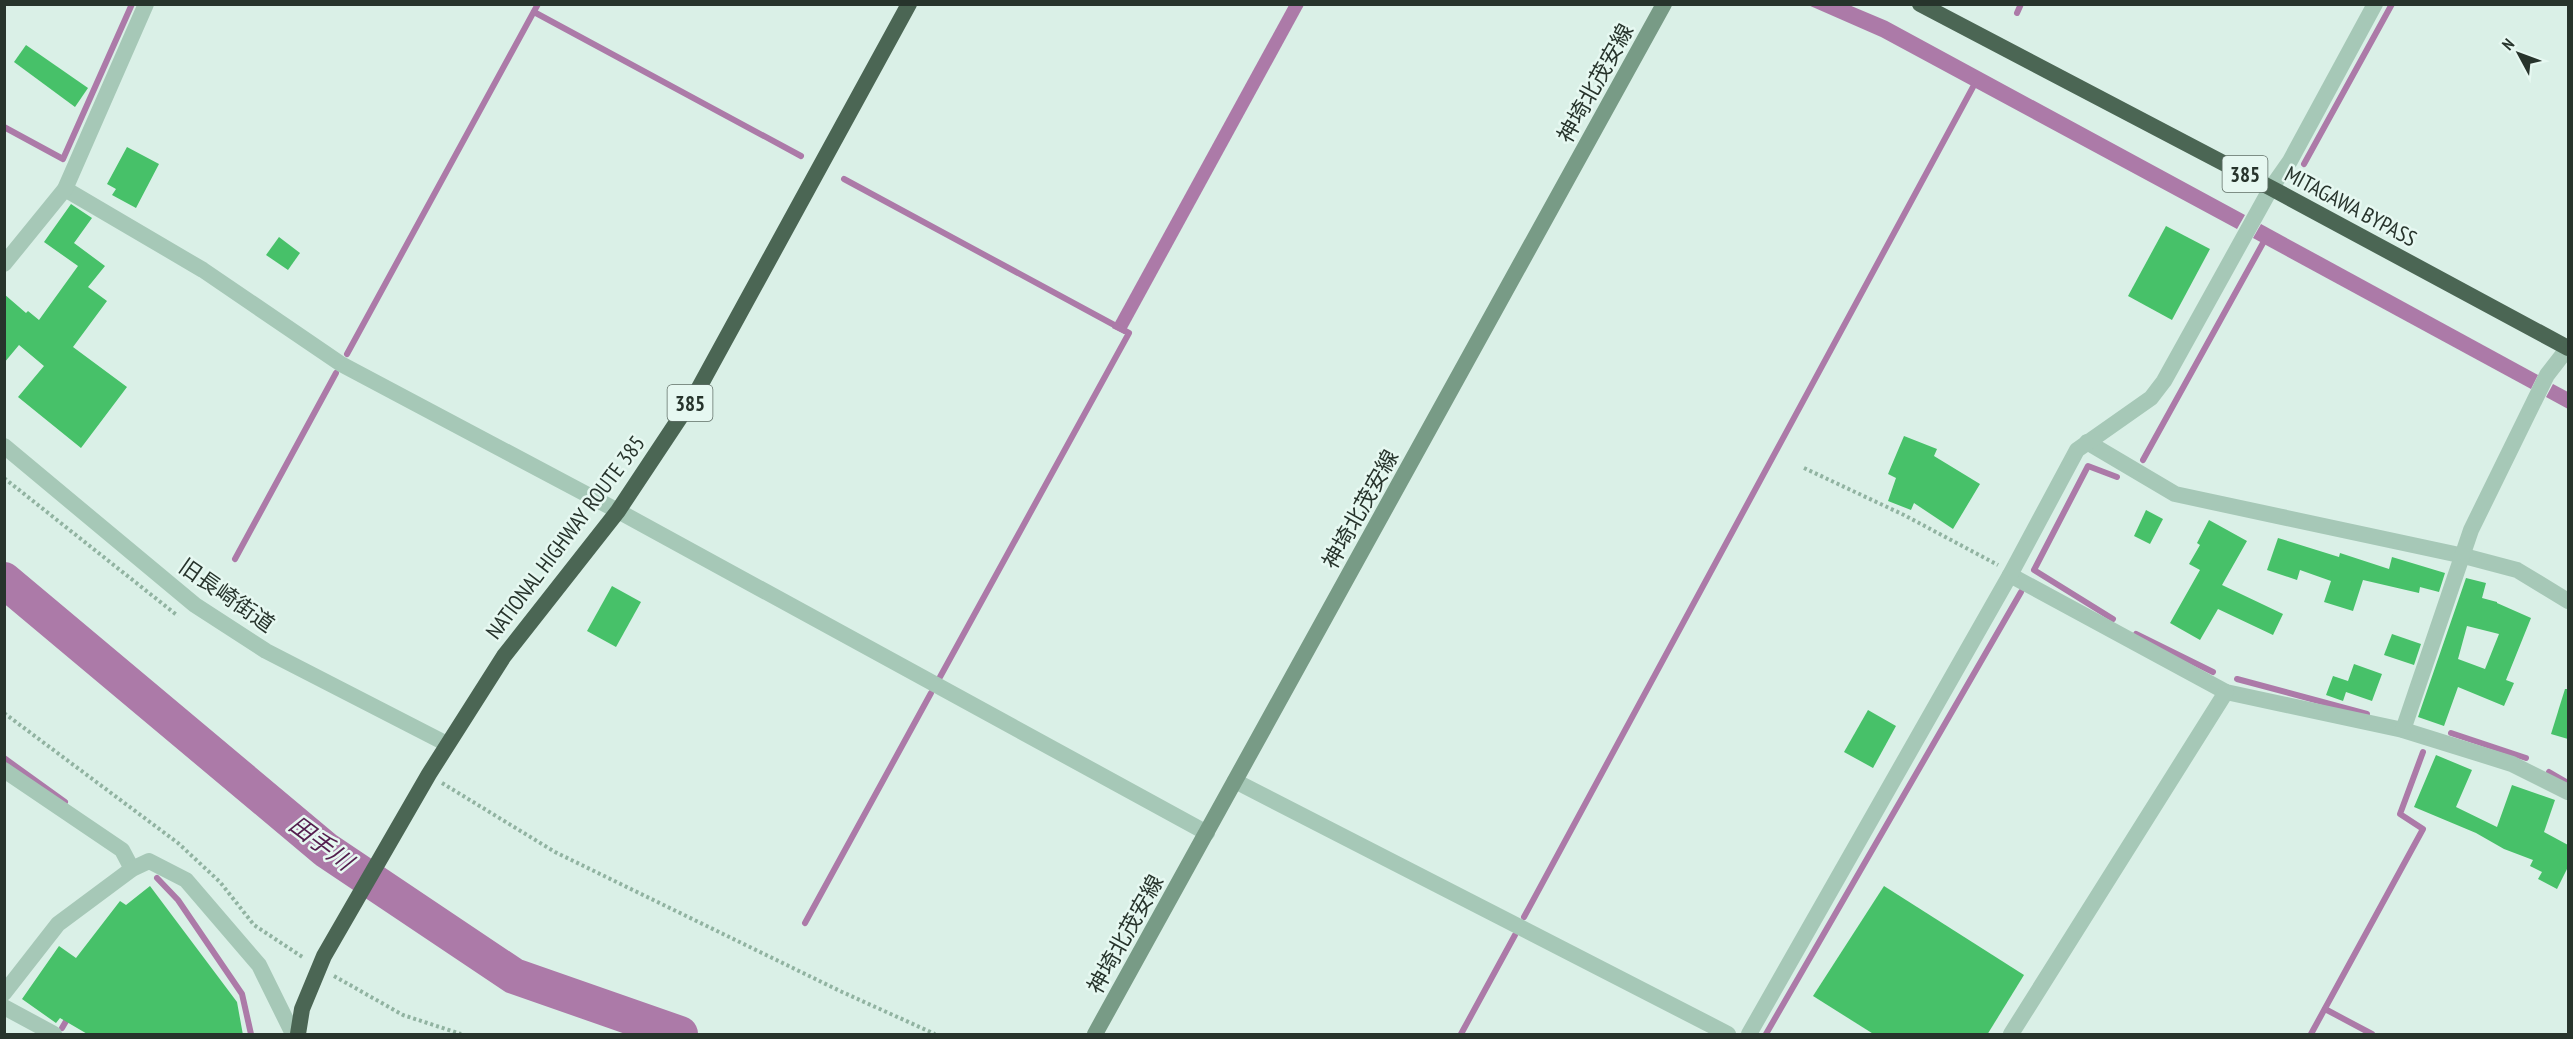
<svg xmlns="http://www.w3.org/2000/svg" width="2573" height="1039" viewBox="0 0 2573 1039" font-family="'PT Sans Narrow','Noto Sans JP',sans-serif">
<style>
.water{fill:#ac7aa8}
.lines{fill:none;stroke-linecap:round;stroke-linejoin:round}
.stream{stroke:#ac7aa8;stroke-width:6}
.river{stroke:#ac7aa8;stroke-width:36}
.building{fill:#47c169;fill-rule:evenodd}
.path{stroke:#91b3a1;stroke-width:4;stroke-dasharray:3 3;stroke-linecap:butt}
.minor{stroke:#a6c8b7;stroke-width:16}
.secondary{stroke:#789b86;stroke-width:16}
.trunk{stroke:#4b6654;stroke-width:16}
.labels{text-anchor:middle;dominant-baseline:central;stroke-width:5;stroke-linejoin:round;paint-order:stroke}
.shield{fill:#e6f8f1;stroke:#606f67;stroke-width:1.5}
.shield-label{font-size:21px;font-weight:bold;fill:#27342c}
.street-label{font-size:22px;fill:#27342c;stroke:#e6f8f1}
.water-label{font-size:24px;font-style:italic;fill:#541e4e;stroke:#e6f8f1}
</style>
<rect width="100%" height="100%" fill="#daf0e7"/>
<!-- water -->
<g class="water">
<polygon points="1289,5 1304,5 1124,334 1112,328"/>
<polygon points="1808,5 1849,5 1887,21 2245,215 2237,229 1881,37"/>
<polygon points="2261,224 2538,375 2531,389 2253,238"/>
<polygon points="2553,384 2568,392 2568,409 2546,397"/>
</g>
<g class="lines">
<!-- stream -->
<g class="stream">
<polyline points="534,12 801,156"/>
<polyline points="2017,13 2021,4"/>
<polyline points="4,127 63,159 132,4"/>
<polyline points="2304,164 2392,4"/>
<polyline points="844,179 1129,333 940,677"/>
<polyline points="347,354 538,4"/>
<polyline points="2143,460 2263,243"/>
<polyline points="235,559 336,373"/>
<polyline points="2113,619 2034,570 2088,466 2117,477"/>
<polyline points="2136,634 2213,672"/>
<polyline points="2237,679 2367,714"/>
<polyline points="2451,733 2526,758"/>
<polyline points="4,758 65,802"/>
<polyline points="2549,772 2568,783"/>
<polyline points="157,878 178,900 242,994 251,1034"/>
<polyline points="1524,917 1973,87"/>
<polyline points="805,923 931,693"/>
<polyline points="2325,1009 2372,1034"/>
<polyline points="62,1028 69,1016"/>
<polyline points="1461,1034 1515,935"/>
<polyline points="1766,1034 2021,592"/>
<polyline points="2311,1034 2423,829 2400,814 2423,752"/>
</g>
<!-- river -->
<polyline class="river" points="4,580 326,850 514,976 680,1034"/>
</g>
<!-- building -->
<g class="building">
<polygon points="26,45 88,88 75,107 14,62"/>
<polygon points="127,147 159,164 136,208 112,195 116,189 107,184"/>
<polygon points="71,204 92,218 74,243 105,266 88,287 107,301 73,347 127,387 81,448 18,397 44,366 19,345 4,363 4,294 26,313 28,311 39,320 78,266 44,242"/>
<polygon points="2166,226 2210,249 2172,320 2128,296"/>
<polygon points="279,237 300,253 288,270 266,255"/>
<polygon points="1904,436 1937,449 1934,456 1980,484 1953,529 1914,503 1911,510 1888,501 1896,478 1888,474"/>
<polygon points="2146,510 2163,519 2150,544 2134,536"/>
<polygon points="2209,520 2247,541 2222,585 2283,614 2273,635 2218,609 2200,640 2170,623 2200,570 2189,564 2200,545 2197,543"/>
<polygon points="2278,538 2339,557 2340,553 2389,569 2392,557 2445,573 2439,592 2420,587 2419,593 2363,580 2353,611 2324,602 2331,581 2300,570 2297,580 2267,570"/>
<path d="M2466,578l20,5 -4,15 15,4v1l34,15 -25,62 8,3 -10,23 -46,-19 -14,39 -26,-9zM2467,626l32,8 -14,35 -27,-10z"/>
<polygon points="612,586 641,602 616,647 587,631"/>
<polygon points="2392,634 2421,644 2414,665 2384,655"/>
<polygon points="2354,664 2382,674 2372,701 2346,692 2343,701 2326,695 2333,676 2348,681"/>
<polygon points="2565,689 2568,689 2568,739 2551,734"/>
<polygon points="1868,710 1896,726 1873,768 1844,752"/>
<polygon points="2436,755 2472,770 2456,807 2497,827 2512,785 2555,800 2544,832 2568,845 2568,867 2557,889 2538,879 2542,872 2530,866 2533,860 2504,849 2476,833 2414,807"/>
<polygon points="150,886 237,1002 243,1035 89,1035 60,1018 56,1023 22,999 59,946 76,958 120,901 126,905"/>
<polygon points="1884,886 2024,975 1987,1035 1875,1035 1813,996"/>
</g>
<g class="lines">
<!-- path -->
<g class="path">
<polyline points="1804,468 1904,515 1998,565"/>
<polyline points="4,478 178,616"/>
<polyline points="4,713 178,843 220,882 254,925 304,958"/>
<polyline points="442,783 555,852 840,991 935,1034"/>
<polyline points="334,976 403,1015 461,1034"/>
</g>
<!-- minor -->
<g class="minor">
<polyline points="65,189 203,270 341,364 618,511 1207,833"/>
<polyline points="4,264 65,189 146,4"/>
<polyline points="2087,442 2175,494 2464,556 2517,570 2568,601"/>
<polyline points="4,446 195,605 266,651 447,744"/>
<polyline points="2010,575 2226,692 2403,730 2512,764 2568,792"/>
<polyline points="2403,730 2471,530 2547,375 2568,348"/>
<polyline points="4,770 122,850 132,869"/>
<polyline points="1235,781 1728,1034"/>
<polyline points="4,993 58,924 132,869 149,861 186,880 259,965 293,1034"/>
<polyline points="4,1007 54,1034"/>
<polyline points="1749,1034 2010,575 2077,450 2151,398 2164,381 2271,188 2290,161 2375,4"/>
<polyline points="2011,1034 2226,692"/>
</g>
<!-- secondary -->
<polyline class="secondary" points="1095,1034 1664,4"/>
<!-- trunk -->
<g class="trunk">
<polyline points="1920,4 2271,188 2568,348"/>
<polyline points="298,1034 302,1009 324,956 429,774 504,656 618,511 695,395 909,4"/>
</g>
</g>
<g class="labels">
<!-- shield labels -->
<g class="shield">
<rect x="2222.5" y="156" width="45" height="36" rx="4.5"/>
<rect x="667.5" y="385" width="45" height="36" rx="4.5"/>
</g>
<g class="shield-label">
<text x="2245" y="174">385</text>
<text x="690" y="403">385</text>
</g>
<!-- street labels -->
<g class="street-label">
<text transform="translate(1595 83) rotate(-61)">神埼北茂安線</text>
<text transform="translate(2351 206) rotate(28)">MITAGAWA BYPASS</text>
<text transform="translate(1360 509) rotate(-61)">神埼北茂安線</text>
<text transform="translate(565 537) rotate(-53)">NATIONAL HIGHWAY ROUTE 385</text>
<text transform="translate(227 595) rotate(35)">旧長崎街道</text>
<text transform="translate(1125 934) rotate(-61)">神埼北茂安線</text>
</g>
<!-- water labels -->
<g class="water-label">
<text transform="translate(321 843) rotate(37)">田手川</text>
</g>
</g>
<!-- border -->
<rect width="2573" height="1039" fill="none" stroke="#27342c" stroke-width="12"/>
<!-- north arrow -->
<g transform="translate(2519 54) rotate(311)" stroke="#e6f8f1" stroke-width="4.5" paint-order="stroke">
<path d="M0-4.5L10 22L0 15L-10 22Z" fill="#27342c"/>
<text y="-9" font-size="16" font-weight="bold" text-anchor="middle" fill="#27342c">N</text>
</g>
</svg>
